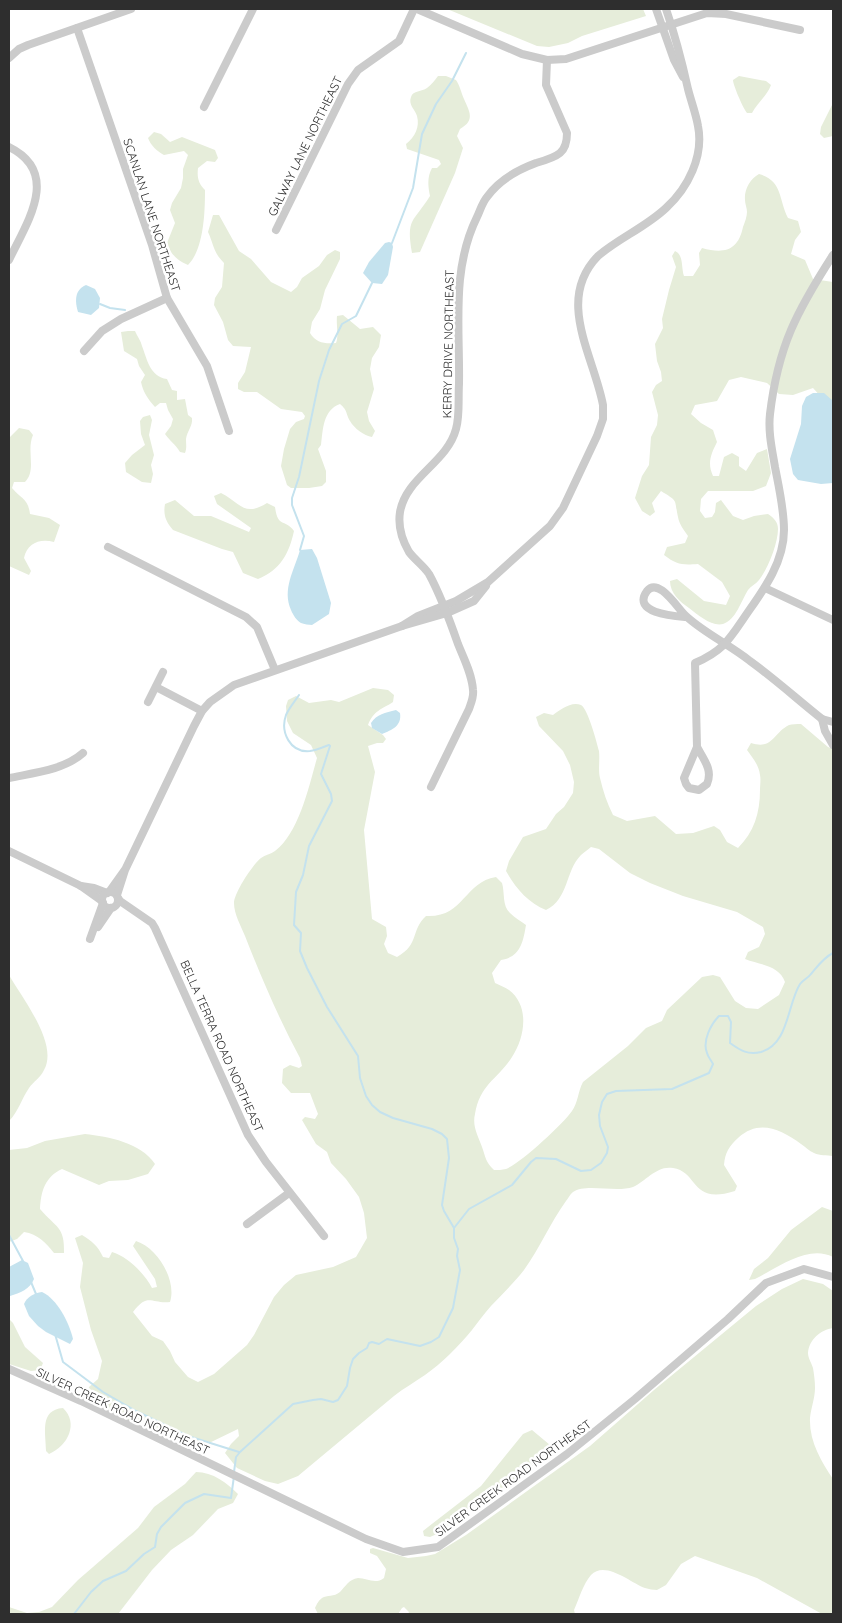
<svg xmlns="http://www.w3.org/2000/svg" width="842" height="1623" viewBox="0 0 842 1623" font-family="Quicksand,sans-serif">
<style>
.green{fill:#e6edda}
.water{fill:#c4e2ee}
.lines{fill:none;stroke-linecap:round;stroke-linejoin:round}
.stream{stroke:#c4e2ee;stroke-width:2}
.minor{stroke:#cbcbcb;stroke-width:8}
.labels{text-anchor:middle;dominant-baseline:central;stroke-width:5;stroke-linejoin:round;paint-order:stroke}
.street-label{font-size:12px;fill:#2e2e2e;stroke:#fff}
</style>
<rect width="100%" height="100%" fill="#fff"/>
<!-- green -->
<g class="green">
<polygon points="447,9 643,9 646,16 582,36 568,43 549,47 537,46"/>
<path d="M438,76h8l10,4c4,6 5,12 8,19 5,12 12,21 -4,30l-3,7 6,12 -8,25 -35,79 -8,1c-6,-35 1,-30 18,-57 -2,-10 -3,-19 2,-28h5l4,-4 -2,-4 -32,-11 -1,-5c9,-7 14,-17 11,-28 -2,-7 -9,-11 -6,-19 2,-7 11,-5 16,-9 4,-3 8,-8 11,-12z"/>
<path d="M739,76l27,5 5,4c-4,11 -14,18 -19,28h-5c-4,-5 -14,-28 -14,-33z"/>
<polygon points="833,103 833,136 824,138 820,134 821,127"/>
<path d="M154,132l7,2 9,8 12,-5 33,13 3,8 -3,4 -8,-1 -9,7c-1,9 0,15 7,22 0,22 -1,59 -17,75 -11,-5 -17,-10 -21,-22l8,-20 -5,-13 2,-7 9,-15 2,-10v-9l5,-14 -4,-4 -20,4c-7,-4 -13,-9 -16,-17z"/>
<path d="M759,174c24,7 19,24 29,44l10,3 3,11 -6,8 -4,14 14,6 8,19 20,3v128l-20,-22 -20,7 -14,-1 -12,-11 -26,-6 -12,3 -12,21 -22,4 -4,9 10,9 12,7 4,12c-6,12 -10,21 -4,34h6l5,-19 8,-4 7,4v9l7,5 11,-18 10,-4 4,24 -5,13 -13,5h-45l-7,8 -1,12 5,7 7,-1 3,-5 1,-9 5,-3 12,16 10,4 11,-4 14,-2c6,4 10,8 10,15 0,14 -10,40 -19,51 -3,4 -8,6 -11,10 -7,11 -12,30 -25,34 -11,3 -25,-9 -34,-16 -9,-6 -19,-15 -19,-27l7,-2 27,22 22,4 4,-9 -8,-14 -24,-18c-16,1 -21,1 -34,-9l3,-8 18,-4 3,-7c-4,-6 -9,-12 -10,-19 -4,-18 1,-15 -17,-26l-9,12 3,9 -5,4 -8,-5 -7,-13 7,-22 7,-11 2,-28 6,-12 1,-10 -6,-23 4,-7 6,-4 -1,-9 -4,-11 -2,-17 8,-16 -1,-9 7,-29 7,-23 -4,-11 3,-5c9,4 6,17 9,25h9l7,-11 -1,-12 3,-5c22,6 36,3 41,-21 2,-5 4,-11 4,-15 0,-4 -2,-8 -2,-12 -1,-10 5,-21 14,-26z"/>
<path d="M213,215h6l20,36 12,8 20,23 20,10 6,-5 5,-9 17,-12 8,-11 8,-5 5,2v7l-15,31 -5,19 -8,13 -2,11c6,10 15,11 26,10 3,-7 0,-18 1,-27l6,-1 17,14 13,-2 8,8 -2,12 -7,11 -2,11 4,20 -7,23 2,9 6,10 -3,6c-8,-1 -18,-9 -22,-16 -5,-9 -2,-10 -10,-17 -17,6 -17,25 -19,41l-3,4 8,22v11l-4,4 -13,2h-18l-4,-3 -6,-19 3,-17 6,-20 6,-7 8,-3 1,-3 -3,-4 -21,-3 -24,-17h-13l-6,-3v-6l7,-11 6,-25 -18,-1 -5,-6 -5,-18 -9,-17 1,-7 7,-11 2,-24c-11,-11 -10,-18 -16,-31z"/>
<path d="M128,331h7c2,5 6,10 7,15 5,13 8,31 25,33l5,11 5,1v9l8,-1 3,16 4,3c1,8 -5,13 -6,21 0,6 1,9 -1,14l-5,-1c-4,-7 -10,-11 -15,-18l6,-8 2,-7 -5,-9 -2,-7h-6l-5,4c-7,-8 -12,-15 -14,-25l4,-7 -6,-9 -2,-7 -13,-8 -3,-19z"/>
<polygon points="150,415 152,420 149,435 154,455 151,465 153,474 151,483 142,482 126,472 125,463 132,455 145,445 141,434 140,421 143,417"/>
<path d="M19,428l10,2 4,5c-7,16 4,35 -8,47h-11l-2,6c9,11 16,10 18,26l19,4 11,7 -6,17c-14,-4 -27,1 -30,16l7,13 -2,4 -20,-9v-128z"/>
<path d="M221,493c21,11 23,24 46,10l8,4c3,22 10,11 19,24 -5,23 -14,39 -36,48l-15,-6 -10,-21 -11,-3 -49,-19c-7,-8 -10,-15 -8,-26l10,-4 19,16h17l38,16 2,-4 -34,-24 -3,-8z"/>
<path d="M373,688l15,2 6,5 -1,7c-12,8 -19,8 -25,23l15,10 3,4 -3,4h-6l-9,3 7,26 -11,58 8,89 14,8 1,9 -3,8 4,9 9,4c23,-13 13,-26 29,-41 38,2 38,-34 70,-39l6,6c3,10 0,23 8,30 5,5 11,8 16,12 -3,18 -6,32 -25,35l-9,13 3,10c4,2 10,4 14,7 21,16 16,47 3,67 -14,22 -32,27 -37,57 -3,12 3,22 7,33 4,11 3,14 12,23 4,0 8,0 12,-1 15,-6 57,-45 66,-58 6,-8 6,-20 11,-29l45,-36 18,-18 16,-7 5,-11 35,-33 11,-2 7,2 15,24 11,7 12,1 21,-14 6,-13c-6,-17 -25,-17 -40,-23l3,-7 11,-5 6,-13 -2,-7 -26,-15 -54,-16 -33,-13 -20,-10 -31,-24 -8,-2c-3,3 -7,5 -10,8 -16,16 -12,44 -35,55 -18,-7 -31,-23 -40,-39l3,-10 14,-24 23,-8 10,-15 8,-7 9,-14 1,-11 -4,-17 -7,-14 -24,-25 -3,-9 8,-4 9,2c7,-5 18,-14 28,-10 7,4 16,38 18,46 1,9 -1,19 1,27 3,13 7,25 13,37l14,6 28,-5 21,18 17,-1 21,-7 6,4 7,12 11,6c16,-16 22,-35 22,-58 0,-4 1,-11 0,-15 -1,-10 -8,-18 -13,-25l4,-7c22,7 22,-10 38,-18 3,-1 8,-1 12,-1l27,23 5,2v407c-6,-1 -13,0 -19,-3 -5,-2 -8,-6 -13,-9 -21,-15 -42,-25 -63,-6 -9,8 -13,15 -14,27l13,21 -2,5c-45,14 -36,-19 -62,-23 -16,-3 -27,13 -40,19 -17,6 -47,-4 -60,5 -3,2 -5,7 -7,9 -16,22 -26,47 -42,69 -10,13 -22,24 -33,36 -7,8 -13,16 -19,24 -13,16 -30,33 -47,45 -10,7 -21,13 -31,21l-96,80 -20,8 -13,-3 -28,-13 -12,-15 6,-9 8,-8 -1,-7 -31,15 -12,-1 -24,-11 -38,-12h-8l-35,-19 -3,-6 2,-8 9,-8 4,-18 -11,-31 -11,-43 3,-24 -8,-25 7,-3c10,6 16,11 21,22l6,1 3,-6c15,4 33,22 40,36l5,-1 -2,-8 -22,-33 3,-5c22,7 41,40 34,61 -19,2 -22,-10 -37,10l19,24 11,5 7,10 5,11 13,15 10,5 16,-8 33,-29 7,-10 20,-38 10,-12 12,-10 37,-8 23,-10 11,-19 -3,-25 -5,-16 -13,-18 -15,-16 -4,-11 -11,-8 -14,-24 3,-3 10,2 3,-5 -8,-21h-19l-9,-10 1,-14 7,-4 9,3 3,-2 -2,-8c-21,-39 -39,-81 -55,-122 -4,-10 -11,-22 -11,-33 0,-10 19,-39 27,-45 4,-3 10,-4 14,-7 24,-18 34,-65 42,-93l-6,-13 -18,-12 -6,-12 -1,-15 2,-6 8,-4 13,7 22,-3 8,2z"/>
<path d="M9,975c13,23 50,69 35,95 -3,7 -11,12 -15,18 -7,10 -11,24 -20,33z"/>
<path d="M85,1134c24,3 55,8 70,30l-7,10 -20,6 -19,1 -10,4 -37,-16c-17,8 -21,22 -22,40 16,19 25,17 24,44h-10c-8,-10 -16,-19 -30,-21l-7,7 -8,3v-92l18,-2 18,-7z"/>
<path d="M822,1207l11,4v46c-25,-13 -56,11 -78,22l-6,1 5,-11 14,-11 23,-28z"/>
<path d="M803,1279l20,5 10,7v37c-12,2 -24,11 -25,25 0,5 4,11 5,15 1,6 2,13 2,20 0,10 -4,20 -5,30 -1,23 11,43 23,61v135h-11l-65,-36 -62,-22 -14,8 -15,21 -9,5c-4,0 -8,-1 -12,-2 -14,-5 -40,-28 -54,-13 -8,9 -12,24 -17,35l1,4h-167l1,-2 -5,-5 -2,1 -4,6h-80l-3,-6c2,-4 3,-7 7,-10 5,-3 12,-1 18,-6 5,-5 9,-13 18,-14 9,0 17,7 26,0l2,-9 -9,-13 -7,-3v-4l3,-1 35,10 18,-2 9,-2 31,-19 124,-89 64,-56 102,-84 26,-17z"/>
<polygon points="9,1319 13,1323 25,1347 43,1363 40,1370 31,1371 9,1364"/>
<path d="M63,1408c16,15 5,38 -14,46l-3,-3c0,-18 -7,-41 17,-43z"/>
<polygon points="532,1430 550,1445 548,1451 524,1474 468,1509 439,1533 430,1537 424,1536 423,1531 428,1527 481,1486 523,1434"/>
<path d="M196,1472c17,0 31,11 42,22l-5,9 -15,6 -25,26 -22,15 -19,20 -34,44h-109v-7l18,6 12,-1 13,-5 26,-27 60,-52 16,-21 31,-23z"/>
</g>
<!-- water -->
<g class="water">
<polygon points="389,242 392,243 393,247 388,275 382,284 372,283 363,273 369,262 385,243"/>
<path d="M86,285l9,4 5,9 -1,10 -8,7 -13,-3c-3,-10 -4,-22 8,-27z"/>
<polygon points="813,393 824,393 833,401 833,483 821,484 798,480 793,474 790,459 801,424 802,406 806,397"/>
<path d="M312,549l5,9 14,45 -2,11 -17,11c-3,0 -8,-1 -11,-2 -4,-2 -8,-8 -10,-13 -9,-21 3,-39 9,-60z"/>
<path d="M396,710l4,3c2,13 -8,17 -18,21l-10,-6 -1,-5c6,-9 14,-10 25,-13z"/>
<path d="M22,1260l6,3 6,16c-4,10 -14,14 -24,17h-1v-29z"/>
<path d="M42,1292c15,7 27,30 31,47l-3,5 -24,-12 -8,-6 -9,-10 -5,-12c3,-7 10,-11 18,-12z"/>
</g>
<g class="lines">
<!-- stream -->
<g class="stream">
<polyline points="392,243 413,188 422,134 436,104 452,81 466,53"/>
<polyline points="100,304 110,308 125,310"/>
<polyline points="300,550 304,536 292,505 292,498 299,477 319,381 329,350 342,324 356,316 372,283"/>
<path d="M299,695c-4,6 -10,13 -13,20 -6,17 4,38 24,36 7,-1 13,-4 19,-6l1,1 -9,28 10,20 1,7 -23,45 -6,29 -7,17 -2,33 7,8 -1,18 7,17 20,39 31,49 2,22 6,18 6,9 8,7 13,6 39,11 10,5 5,5 2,19 -7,47 2,6 10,17"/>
<polyline points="9,1235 23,1261"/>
<polyline points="31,1282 36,1294"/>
<polyline points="55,1334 63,1362 103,1392 136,1411 188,1436 239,1452"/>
<path d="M234,1472l2,-15 4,-5 53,-48 20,-4 8,-1 12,3 5,-2 9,-14 3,-18 3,-9 6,-6 8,-5 2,-5 3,-1 7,2 8,-5 33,7 11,-4 8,-5 14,-29 7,-38 -3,-14 1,-7 -4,-11v-10l15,-19 43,-24 19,-23 5,-4 20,1 25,12 10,-1 10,-7 6,-10 1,-6 -8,-21 -1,-11 3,-13 5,-8 9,-3 56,-2 37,-16 4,-9c-2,-4 -5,-7 -6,-11 -5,-12 4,-29 12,-37h9l3,6 -1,21c11,8 18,12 31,9 28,-8 26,-47 39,-68 3,-4 8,-6 11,-10 7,-8 12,-16 22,-21"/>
<polyline points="74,1614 91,1592 103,1581 126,1571 144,1554 155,1547 157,1534 161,1527 185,1503 204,1494 231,1498 234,1476"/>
</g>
<!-- minor -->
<g class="minor">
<polyline points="417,9 522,54 547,60 566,59 707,13 726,14 800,30"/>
<polyline points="656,9 674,60 683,77"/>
<polyline points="77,28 152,245 167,298 207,366 229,431"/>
<polyline points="9,58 19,49 28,45 131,9"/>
<polyline points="204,107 253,9"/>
<path d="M9,147c53,26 17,77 0,113"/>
<polyline points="276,230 348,84 358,70 399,41 414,9"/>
<polyline points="84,351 102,331 121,319 167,298"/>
<polyline points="108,547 246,617 257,627 275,670"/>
<polyline points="765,588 833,620"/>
<path d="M686,617c-12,-1 -55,-4 -39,-26 12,-15 32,20 40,26 19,17 43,28 63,44 25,18 48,39 72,58l11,3"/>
<path d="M402,626l16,-10 38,-15 32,-19 62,-56 13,-18 34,-72 6,-17v-14c-9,-49 -48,-105 -5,-149 21,-18 48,-29 68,-48 22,-20 38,-52 32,-82 -2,-12 -7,-25 -10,-37 -6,-27 -13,-54 -22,-80"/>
<polyline points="156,687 202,711"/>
<polyline points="148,702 163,672"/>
<polyline points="822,719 825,731 833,745"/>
<path d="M697,747c7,13 16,23 10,37l-8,6 -10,-2 -3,-4 -2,-6 13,-31 -2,-84c30,-13 35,-25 53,-51 17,-24 36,-51 36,-82 0,-21 -5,-42 -9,-63 -3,-18 -7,-35 -5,-53 8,-68 27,-103 63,-159"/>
<path d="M9,778c24,-5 55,-8 74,-25"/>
<path d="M431,787l38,-78c2,-6 5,-12 4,-19 -1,-16 -9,-31 -15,-46 -8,-23 -17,-48 -29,-70 -5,-8 -14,-14 -20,-22 -7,-12 -11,-27 -9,-40 6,-35 47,-49 56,-83 4,-14 2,-30 3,-45 1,-57 -8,-114 18,-167 3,-6 5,-14 10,-20 12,-17 30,-27 49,-34 7,-2 18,-5 24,-10 6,-5 7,-13 7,-20l-21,-48 1,-25"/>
<polyline points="9,851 81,886 102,901"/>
<polyline points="81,886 94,888 107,893"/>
<circle cx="110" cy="900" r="8"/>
<polyline points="109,892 124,871"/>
<polyline points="117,895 125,870 194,726 202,711 210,702 234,685 402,626 447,613 474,601 486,586"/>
<polyline points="118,898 120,901 152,923 155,928 248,1135 266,1162 324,1236"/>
<polyline points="98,927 111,908"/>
<polyline points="90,939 103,903"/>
<polyline points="247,1224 289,1193"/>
<polyline points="9,1369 81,1401 366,1539 403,1552 438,1547 567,1454 635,1399 728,1319 766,1283 804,1269 833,1277"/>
</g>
</g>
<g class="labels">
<!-- street labels -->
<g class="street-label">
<text transform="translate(305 146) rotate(-64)">GALWAY LANE NORTHEAST</text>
<text transform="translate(152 215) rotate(72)">SCANLAN LANE NORTHEAST</text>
<text transform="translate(448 344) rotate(-89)">KERRY DRIVE NORTHEAST</text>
<text transform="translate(222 1046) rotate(66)">BELLA TERRA ROAD NORTHEAST</text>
<text transform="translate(123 1411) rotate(25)">SILVER CREEK ROAD NORTHEAST</text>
<text transform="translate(513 1478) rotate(-36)">SILVER CREEK ROAD NORTHEAST</text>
</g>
</g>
<!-- border -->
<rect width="842" height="1623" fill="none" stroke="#2e2e2e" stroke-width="20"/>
</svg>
